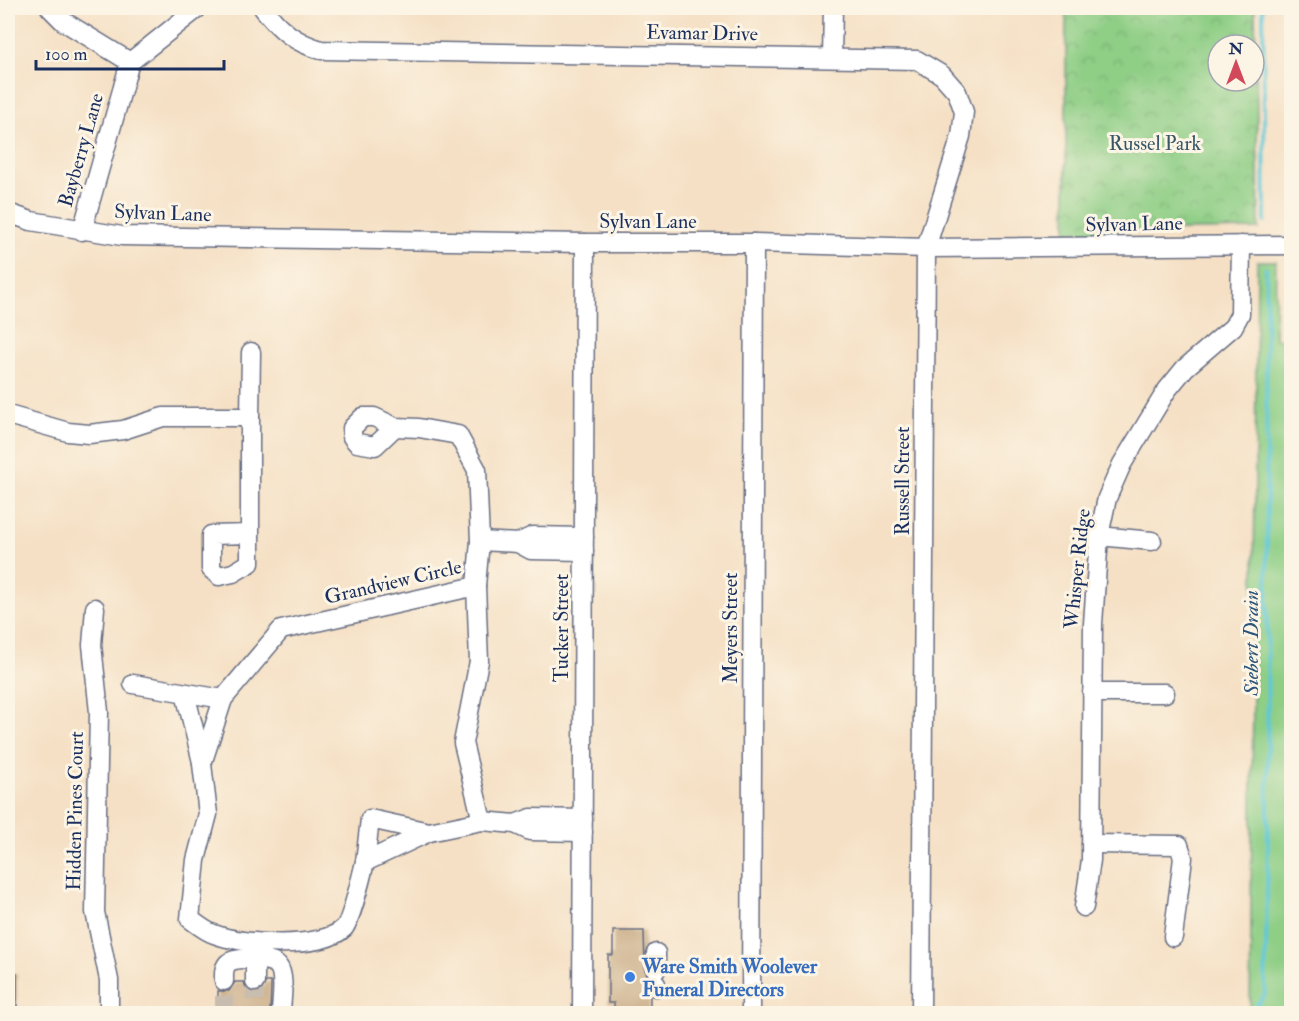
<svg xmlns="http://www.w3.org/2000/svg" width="1299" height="1021" viewBox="0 0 1299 1021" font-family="'IM FELL Double Pica',serif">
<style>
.grass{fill:#8ece85;stroke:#547e72;stroke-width:1.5}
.park{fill:url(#park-crowns);stroke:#547e72;stroke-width:1.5;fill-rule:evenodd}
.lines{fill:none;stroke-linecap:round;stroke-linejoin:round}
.stream{stroke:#5dc7d7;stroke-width:4}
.building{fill:#caad88}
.minor-tunnel{stroke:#c9bdb0;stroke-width:18;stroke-dasharray:18 9;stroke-linecap:butt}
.minor-casing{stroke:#676d82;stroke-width:21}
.minor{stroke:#fff;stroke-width:18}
.shop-dot{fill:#3f7fe0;stroke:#fcf5e5;stroke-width:2}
.labels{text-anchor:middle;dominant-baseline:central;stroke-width:6;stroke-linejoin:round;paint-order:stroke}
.street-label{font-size:20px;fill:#1b2f5e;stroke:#fcf5e5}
.park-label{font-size:20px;fill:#385768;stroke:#fcf5e5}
.shop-label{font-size:20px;font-weight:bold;fill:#366cbe;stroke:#fcf5e5;text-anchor:start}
.water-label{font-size:21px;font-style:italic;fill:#2c557c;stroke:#fcf5e5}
</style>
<defs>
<pattern id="park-crowns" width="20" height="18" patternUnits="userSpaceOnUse" patternTransform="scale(1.5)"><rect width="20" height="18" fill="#8ece85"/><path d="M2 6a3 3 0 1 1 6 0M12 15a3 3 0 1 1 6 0" fill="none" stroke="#7ab175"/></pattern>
</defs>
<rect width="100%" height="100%" fill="#fcf5e5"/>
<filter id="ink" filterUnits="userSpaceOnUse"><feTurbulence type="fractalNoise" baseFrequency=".0167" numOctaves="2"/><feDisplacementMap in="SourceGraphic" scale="12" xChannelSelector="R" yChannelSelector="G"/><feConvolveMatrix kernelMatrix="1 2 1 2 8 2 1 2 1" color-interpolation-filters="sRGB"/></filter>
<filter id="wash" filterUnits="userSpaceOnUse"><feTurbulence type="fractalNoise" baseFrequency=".008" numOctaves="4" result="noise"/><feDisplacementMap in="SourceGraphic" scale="24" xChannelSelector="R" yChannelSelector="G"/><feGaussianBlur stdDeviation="1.35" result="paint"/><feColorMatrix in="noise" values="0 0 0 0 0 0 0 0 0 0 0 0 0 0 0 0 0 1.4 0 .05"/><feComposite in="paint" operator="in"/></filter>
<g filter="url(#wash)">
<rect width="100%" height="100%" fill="#f5e0c5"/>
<!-- grass -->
<polygon class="grass" points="1257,261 1276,261 1275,339 1292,339 1291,1014 1250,1013"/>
<!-- park -->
<path class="park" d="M1066,8h189l4,221 -193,3zM1218,45h36v36h-36z"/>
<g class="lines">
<!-- stream -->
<g class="stream">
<polyline points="1263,8 1265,222"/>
<polyline points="1250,1014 1265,994 1268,842 1266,268"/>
</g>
</g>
<g id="blocks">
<!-- building -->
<g class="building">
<polygon points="613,931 644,931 645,970 648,977 645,987 650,997 650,1011 614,1014 614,1003 608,1003 608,955 613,955"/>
<rect x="8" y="973" width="9" height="41"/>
<polygon points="235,982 244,982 246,988 254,993 261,991 266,982 271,982 270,1014 218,1014 218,991 229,991"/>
</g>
</g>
</g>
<g filter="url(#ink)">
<use href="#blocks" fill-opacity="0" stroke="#676d82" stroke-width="1.5"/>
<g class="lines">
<!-- minor-tunnel -->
<g class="minor-tunnel">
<polyline points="255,982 255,1014"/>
<polyline points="224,1014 224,981"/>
</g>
<!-- minor casing -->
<g class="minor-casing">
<g id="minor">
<polyline points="50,8 63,21 130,62"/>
<path d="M263,8c17,22 31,34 58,42l596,10 25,15 15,17 7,20 -3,24 -35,112 -5,766"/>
<polyline points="832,57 833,8"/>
<polyline points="8,213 31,221 122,236 585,243 754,243 926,248 1292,245"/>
<polyline points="82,231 130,62 198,8"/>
<polyline points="8,415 68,432 89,434 123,430 163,417 250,417 250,563 233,573 219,576 211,569 211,535 250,534"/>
<polyline points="250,417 251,352"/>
<polyline points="395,427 375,446 357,443 352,437 352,428 363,417 374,417 395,427 419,428 458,435 477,470 480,541 476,586 479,661 463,743 482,821"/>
<polyline points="1099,536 1152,541"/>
<polyline points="480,541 518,543 531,550 584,551"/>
<polyline points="518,543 533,536 584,537"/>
<path d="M476,586l-195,44 -58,69 -21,65 6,50 -12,46 -6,59c7,5 15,12 24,15 27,11 108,16 130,-6 7,-7 18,-54 21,-66l64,-30 53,-11 33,3 15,7 53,1"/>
<polyline points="95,608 92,645 99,712 95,912 109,980 109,1014"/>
<polyline points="133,684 223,699"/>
<polyline points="185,693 202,762"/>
<polyline points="1092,693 1165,693"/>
<polyline points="515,824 531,818 583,819"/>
<polyline points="1091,844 1179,845 1183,858 1173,937"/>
<polyline points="365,862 370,819 429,832"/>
<polyline points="1084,907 1091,860 1093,624 1099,536 1107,498 1122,464 1167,390 1185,368 1233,327 1240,314 1241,245"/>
<polyline points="656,953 656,970"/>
<polyline points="255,959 255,982"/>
<path d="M224,981c0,-6 -1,-13 4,-18 7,-7 44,-5 50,3 8,10 3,35 3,48"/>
<polyline points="656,984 656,987"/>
<polyline points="582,1014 585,243"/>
<polyline points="751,1014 754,243"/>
</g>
</g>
<!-- minor -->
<use href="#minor" class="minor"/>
</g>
</g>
<!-- markers -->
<circle class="shop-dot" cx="630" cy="977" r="6"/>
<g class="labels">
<!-- street labels -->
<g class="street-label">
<text transform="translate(702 33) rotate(1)">Evamar Drive</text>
<text transform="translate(81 150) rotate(-74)">Bayberry Lane</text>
<text transform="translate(163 213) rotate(2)">Sylvan Lane</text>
<text x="648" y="221">Sylvan Lane</text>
<text transform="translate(1134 224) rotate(-1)">Sylvan Lane</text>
<text transform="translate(902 481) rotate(-90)">Russell Street</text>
<text transform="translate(1077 569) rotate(-84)">Whisper Ridge</text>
<text transform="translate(393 582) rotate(-13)">Grandview Circle</text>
<text transform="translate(561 628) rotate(-90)">Tucker Street</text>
<text transform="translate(730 628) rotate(-90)">Meyers Street</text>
<text transform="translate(75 811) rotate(-89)">Hidden Pines Court</text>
</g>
<!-- park labels -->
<g class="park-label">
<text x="1155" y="143">Russel Park</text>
</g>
<!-- shop labels -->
<g class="shop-label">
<text x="642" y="966">Ware Smith Woolever<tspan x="642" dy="23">Funeral Directors</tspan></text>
</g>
<!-- water labels -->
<g class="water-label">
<text transform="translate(1251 643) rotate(-90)">Siebert Drain</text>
</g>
</g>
<!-- margin -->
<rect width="1299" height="1021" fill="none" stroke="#fcf5e5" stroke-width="30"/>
<!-- north arrow -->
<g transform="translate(1236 63)"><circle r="28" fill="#fcf5e5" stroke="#a2a6af" stroke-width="1.5"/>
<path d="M0-4.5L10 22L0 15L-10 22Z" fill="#d1495b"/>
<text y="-9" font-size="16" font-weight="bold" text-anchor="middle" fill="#1b2f5e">N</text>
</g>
<!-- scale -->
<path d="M36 60v9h188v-9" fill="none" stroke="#1b2f5e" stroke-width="3"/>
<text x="45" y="60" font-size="18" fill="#1b2f5e" stroke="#fcf5e5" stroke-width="4.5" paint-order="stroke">100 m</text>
</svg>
